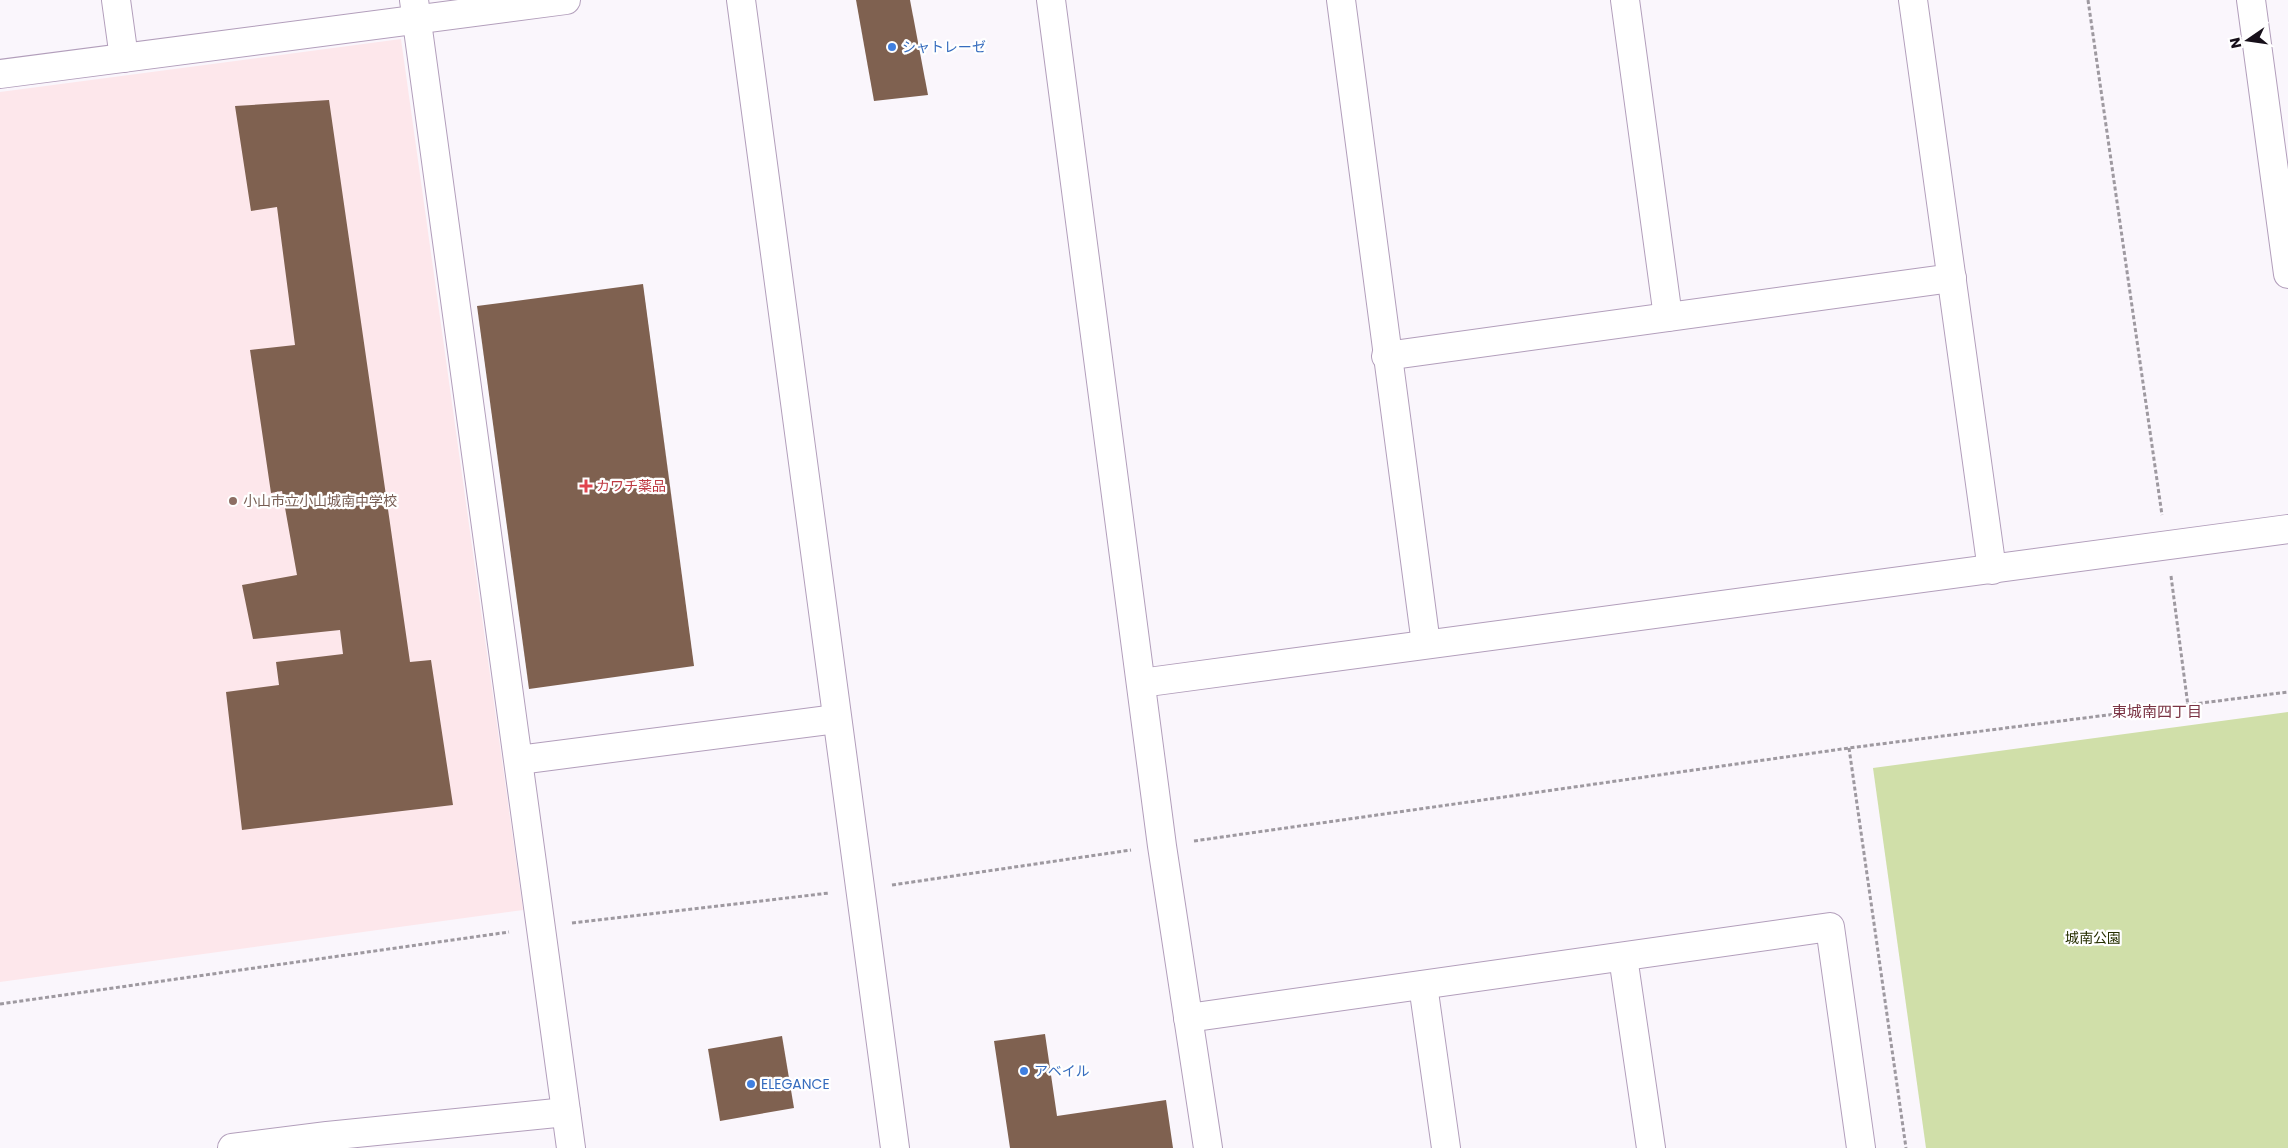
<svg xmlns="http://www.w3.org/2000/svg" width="2288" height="1148" viewBox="0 0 2288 1148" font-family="Poppins,'Noto Sans JP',sans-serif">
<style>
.education{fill:#fde7eb}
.green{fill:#d0dfa9}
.building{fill:#7f6150}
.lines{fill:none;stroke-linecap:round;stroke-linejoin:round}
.minor-casing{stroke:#b29ebb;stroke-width:30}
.path{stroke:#9e99a0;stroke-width:3;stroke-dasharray:4 2.5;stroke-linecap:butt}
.minor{stroke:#fff;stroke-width:28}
.shop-dot{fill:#3f7fe0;stroke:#fff;stroke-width:2}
.health-dot{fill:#e0444e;stroke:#fff;stroke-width:2}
.education-dot{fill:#8d6e63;stroke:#fff;stroke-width:2}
.labels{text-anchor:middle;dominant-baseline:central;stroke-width:4.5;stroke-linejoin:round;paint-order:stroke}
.shop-label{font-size:14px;fill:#366cbe;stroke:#fff;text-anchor:start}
.health-label{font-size:14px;fill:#be3a42;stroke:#fff;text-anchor:start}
.education-label{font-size:14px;fill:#785e54;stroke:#fff;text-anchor:start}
.park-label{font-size:14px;fill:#262f00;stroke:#fff}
.neighbourhood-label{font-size:15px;fill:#7a3343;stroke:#fff}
</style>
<rect width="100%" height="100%" fill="#faf6fc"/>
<!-- education -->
<polygon class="education" points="401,39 523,910 0,982 0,92"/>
<!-- green -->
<polygon class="green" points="2288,712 2288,1148 1926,1148 1873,768"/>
<!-- building -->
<g class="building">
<polygon points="856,0 910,0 928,95 874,101"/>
<polygon points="329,100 410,662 431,660 453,805 242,830 226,692 279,685 276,662 343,654 340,630 253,639 242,585 297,575 282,491 271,493 250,350 295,345 277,207 251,211 235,106"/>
<polygon points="643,284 694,666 529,689 477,306"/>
<polygon points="1045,1034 1057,1116 1166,1100 1173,1148 1010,1148 994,1041"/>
<polygon points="782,1036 794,1108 720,1121 708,1049"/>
</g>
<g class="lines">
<!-- minor casing -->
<g class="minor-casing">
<g id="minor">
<polyline points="116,0 124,58"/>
<polyline points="414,0 571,1148"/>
<polyline points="741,0 895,1148"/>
<polyline points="1051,0 1162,846 1208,1148"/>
<polyline points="1341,0 1426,644"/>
<polyline points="1625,0 1668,317"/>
<polyline points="1913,0 1992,570"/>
<polyline points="2251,0 2288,274"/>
<polyline points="0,74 566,0"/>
<polyline points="1386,356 1952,278"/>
<polyline points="1141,683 2288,529"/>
<polyline points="519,760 836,719"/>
<polyline points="1623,957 1651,1148"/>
<polyline points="1423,985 1446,1148"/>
<polyline points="1188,1018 1830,927 1861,1148"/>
<polyline points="232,1148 327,1136 566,1112"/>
</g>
</g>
<!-- path -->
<g class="path">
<polyline points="2088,0 2162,515"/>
<polyline points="2171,576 2188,706"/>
<polyline points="1849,748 1906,1148"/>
<polyline points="1194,841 1849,748 2288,692"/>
<polyline points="892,885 1131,850"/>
<polyline points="572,923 829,893"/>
<polyline points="0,1004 509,932"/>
</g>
<!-- minor -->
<use href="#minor" class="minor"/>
</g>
<!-- markers -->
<g class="shop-dot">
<circle cx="892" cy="47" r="5"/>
<circle cx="1024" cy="1071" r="5"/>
<circle cx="751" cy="1084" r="5"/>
</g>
<path class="health-dot" d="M583.5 478.5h5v5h5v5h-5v5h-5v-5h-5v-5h5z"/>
<circle class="education-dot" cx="233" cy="501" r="5"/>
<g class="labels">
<!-- shop labels -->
<g class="shop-label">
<text x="902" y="47">シャトレーゼ</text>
<text x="1034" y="1071">アベイル</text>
<text x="761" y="1084">ELEGANCE</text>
</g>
<!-- health labels -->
<g class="health-label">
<text x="596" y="486">カワチ薬品</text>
</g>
<!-- education labels -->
<g class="education-label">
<text x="243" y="501">小山市立小山城南中学校</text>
</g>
<!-- park labels -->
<g class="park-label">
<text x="2093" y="938">城南公園</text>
</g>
<!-- neighbourhood labels -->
<g class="neighbourhood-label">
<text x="2157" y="711">東城南四丁目</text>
</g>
</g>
<!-- north arrow -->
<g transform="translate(2248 40) rotate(257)" stroke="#ffffff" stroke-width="4" paint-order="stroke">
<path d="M0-4L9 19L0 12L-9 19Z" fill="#17101a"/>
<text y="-8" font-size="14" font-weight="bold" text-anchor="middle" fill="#17101a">N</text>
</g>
</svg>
